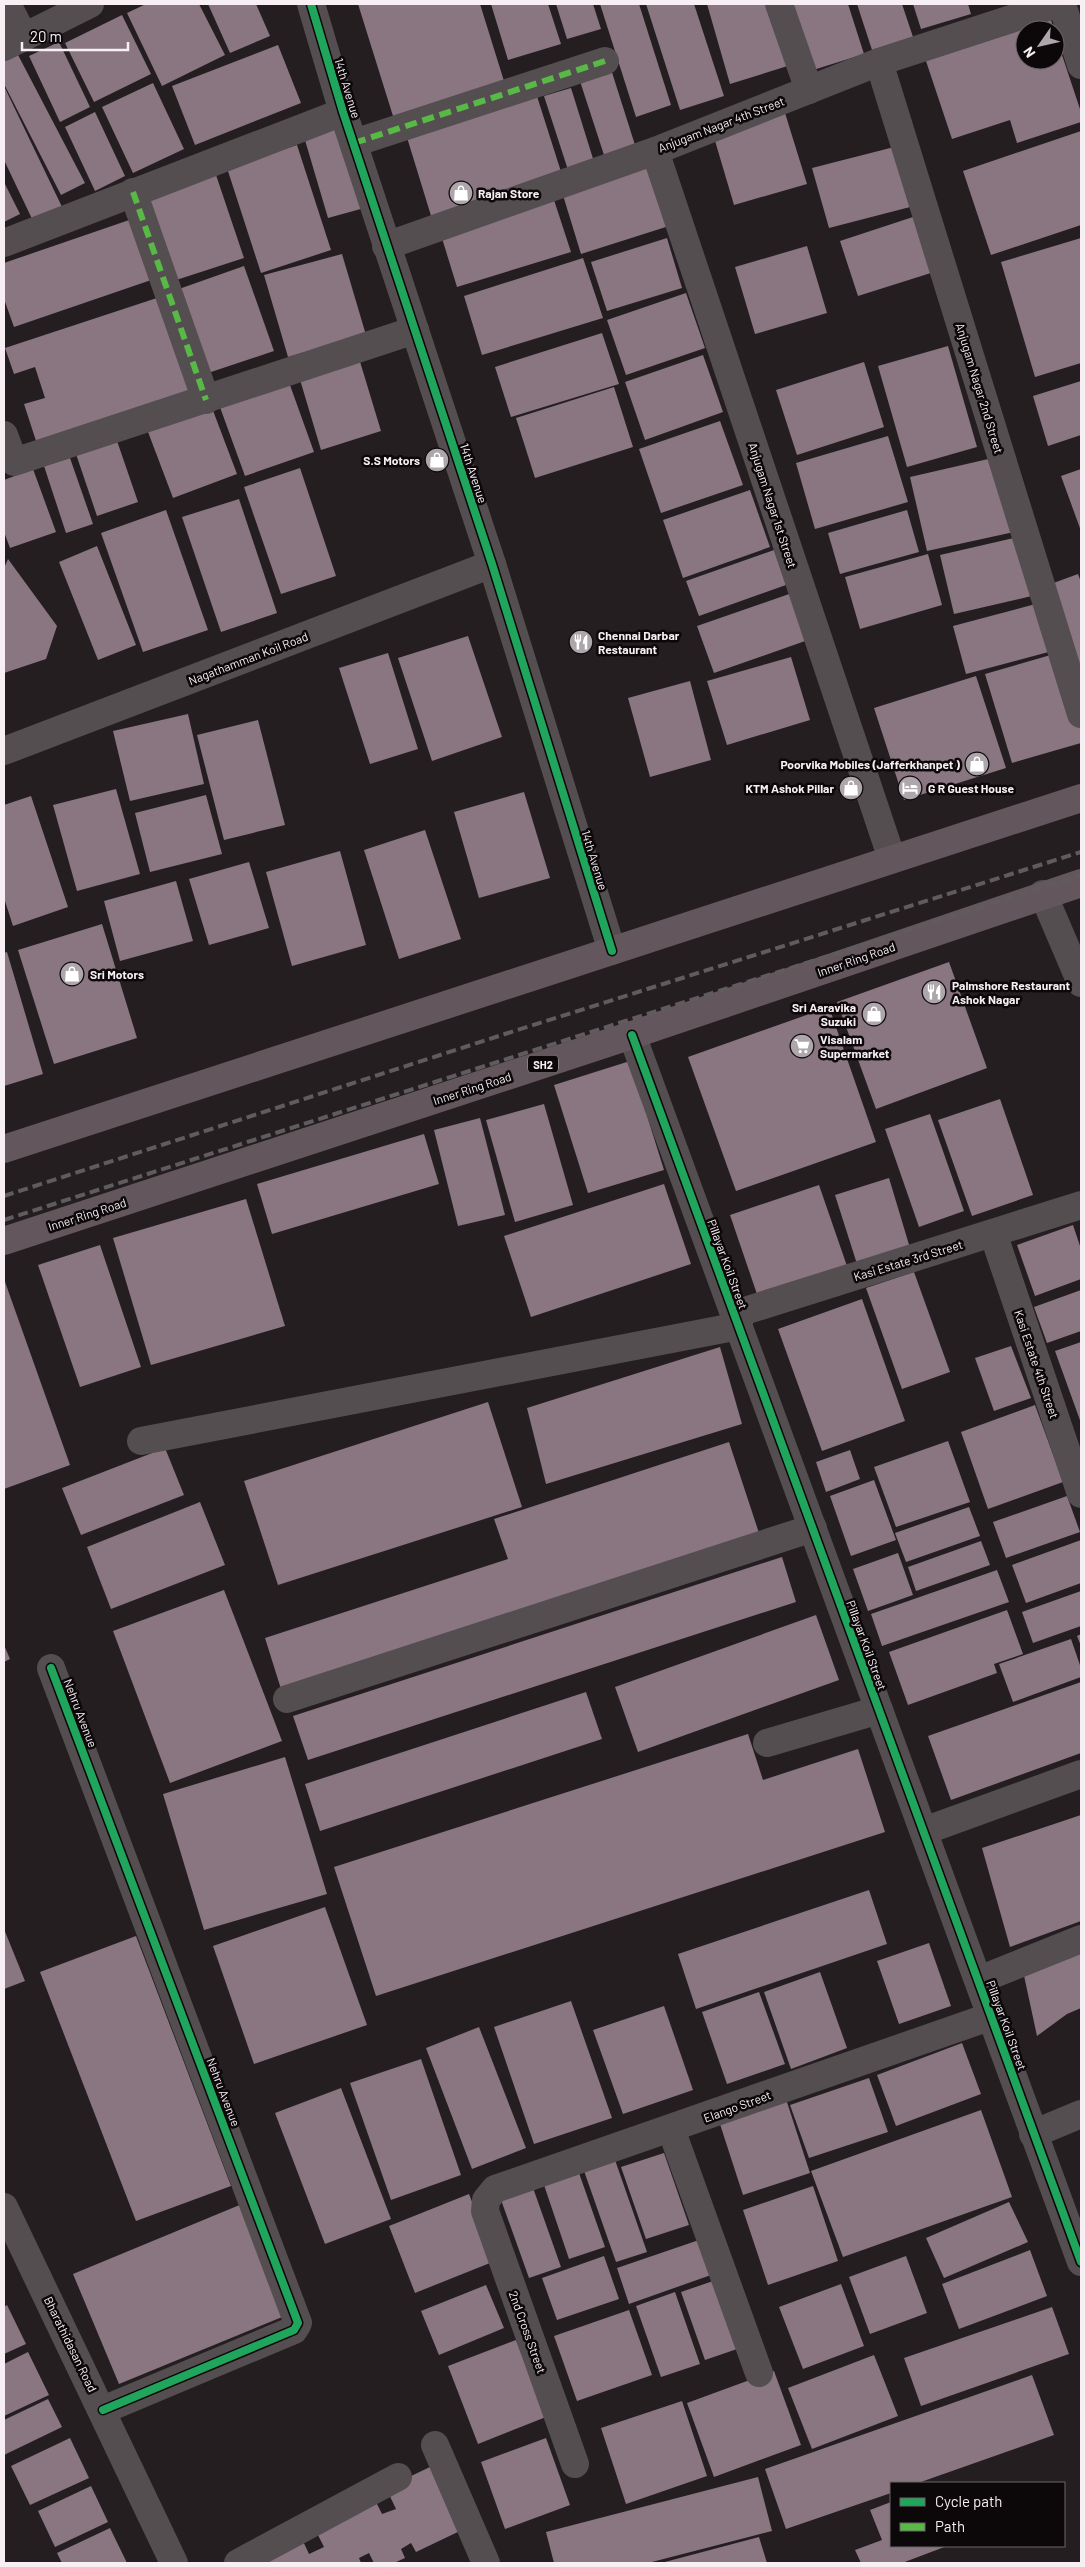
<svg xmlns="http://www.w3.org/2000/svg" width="1085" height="2567" viewBox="0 0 1085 2567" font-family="Barlow,sans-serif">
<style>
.building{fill:#897680}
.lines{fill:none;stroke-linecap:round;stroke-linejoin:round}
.minor{stroke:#544e51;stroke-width:28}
.major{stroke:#63575d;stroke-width:28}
.rail{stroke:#605c5d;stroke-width:4;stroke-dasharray:10 5;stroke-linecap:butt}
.quiet{stroke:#58b947;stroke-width:6;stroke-dasharray:12 6;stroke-linecap:butt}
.cycleway-casing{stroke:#0c080a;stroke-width:11}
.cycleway{stroke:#20a55d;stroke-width:8}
.labels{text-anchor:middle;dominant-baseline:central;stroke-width:5;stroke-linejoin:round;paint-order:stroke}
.shield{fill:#0c080a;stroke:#b0aaad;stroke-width:1}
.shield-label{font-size:11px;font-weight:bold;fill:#f7eff3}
.street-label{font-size:12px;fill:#f7eff3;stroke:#0c080a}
.poi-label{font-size:12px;font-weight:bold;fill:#f7eff3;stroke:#0c080a;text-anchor:start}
</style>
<rect width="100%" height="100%" fill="#241e21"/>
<!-- building -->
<g class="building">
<polygon points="146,4 199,4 225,55 162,86 127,13"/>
<polygon points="208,4 256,4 270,36 230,53"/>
<polygon points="358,4 480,4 504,81 393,116"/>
<polygon points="491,4 548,4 561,44 508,60"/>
<polygon points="556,4 593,4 601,29 567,39"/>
<polygon points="600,4 639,4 671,105 636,117"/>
<polygon points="646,4 694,4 724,96 680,110"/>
<polygon points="707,4 775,4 794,64 730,84"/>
<polygon points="789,4 848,4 864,54 810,71"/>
<polygon points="857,4 902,4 913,37 872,50"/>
<polygon points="913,4 968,4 971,14 921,29"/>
<polygon points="122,15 151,74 94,102 65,43"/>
<polygon points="1051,20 1054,30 1025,30 1025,60 1055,60 1055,34 1081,112 1081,122 1017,143 1010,120 952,139 926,61"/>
<polygon points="59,42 90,107 60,122 29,56"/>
<polygon points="278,45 301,103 195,145 172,86"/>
<polygon points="17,53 85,183 61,195 4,84 4,59"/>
<polygon points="610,66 635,145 604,155 578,75"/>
<polygon points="153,83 184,149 133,173 102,107"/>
<polygon points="4,86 63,209 34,223 4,160"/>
<polygon points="571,88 595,165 569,173 544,96"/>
<polygon points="535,90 563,178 432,219 405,131"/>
<polygon points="95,112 125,176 95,191 65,127"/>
<polygon points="785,113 807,184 734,205 713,134"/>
<polygon points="342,119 368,207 328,218 302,130"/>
<polygon points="1081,131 1081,225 991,255 963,171"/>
<polygon points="297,145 331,250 261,273 227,168"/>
<polygon points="898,146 914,206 829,228 812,168"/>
<polygon points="649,165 669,226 581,254 562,192"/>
<polygon points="214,169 244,258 167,283 138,194"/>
<polygon points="4,182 20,214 4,222"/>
<polygon points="554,200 571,252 457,287 441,235"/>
<polygon points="916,216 934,272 858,296 840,241"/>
<polygon points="135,218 157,278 14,327 4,299 4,263"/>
<polygon points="667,238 682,288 607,311 591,262"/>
<polygon points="1081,238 1081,363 1035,377 1001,262"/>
<polygon points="807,246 827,313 755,334 735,267"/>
<polygon points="342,254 366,335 288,357 264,275"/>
<polygon points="583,258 603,318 482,355 464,296"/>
<polygon points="244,266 274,351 208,373 179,289"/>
<polygon points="686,293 705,348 626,375 607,320"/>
<polygon points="166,295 198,390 37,444 24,404 45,398 35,367 14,374 5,348"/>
<polygon points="602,333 619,384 511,417 495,367"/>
<polygon points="948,346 977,447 907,467 878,366"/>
<polygon points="358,355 381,431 321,450 298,373"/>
<polygon points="703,355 723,412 645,440 625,382"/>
<polygon points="864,362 884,427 797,455 776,390"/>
<polygon points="286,374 314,452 245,476 217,399"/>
<polygon points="1081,381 1081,435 1048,446 1033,396"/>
<polygon points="614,387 633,447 535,478 516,418"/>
<polygon points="209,400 237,474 173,498 145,424"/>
<polygon points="720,421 743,485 661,513 639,449"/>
<polygon points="888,436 908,502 815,529 796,463"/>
<polygon points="116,438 138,502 97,516 75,451"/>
<polygon points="997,457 1014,532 927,551 910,477"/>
<polygon points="70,458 93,524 66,533 44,466"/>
<polygon points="300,468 336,576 281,594 244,487"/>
<polygon points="33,469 56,532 10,548 4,532 4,480"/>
<polygon points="1081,469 1081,531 1061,476"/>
<polygon points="750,490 770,547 683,578 663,520"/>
<polygon points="239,499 277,613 221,632 182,517"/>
<polygon points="166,510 208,630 143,652 101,533"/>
<polygon points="907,510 919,552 840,574 828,533"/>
<polygon points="1022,536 1036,595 954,614 940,555"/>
<polygon points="97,546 136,645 98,660 59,562"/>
<polygon points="774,550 786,585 699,616 686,581"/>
<polygon points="928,554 942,605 860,629 845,577"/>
<polygon points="8,559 57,626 46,659 4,673 4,568"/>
<polygon points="1078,574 1081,582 1081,680 1048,585"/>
<polygon points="792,593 808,640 714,673 697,626"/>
<polygon points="1043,602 1056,650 966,674 953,626"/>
<polygon points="468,636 502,737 432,761 398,658"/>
<polygon points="1061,652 1081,721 1081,743 1012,763 985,674"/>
<polygon points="388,653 418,749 370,764 339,668"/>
<polygon points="791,657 810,720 727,745 707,681"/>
<polygon points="976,676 1006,768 904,800 874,708"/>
<polygon points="690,681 711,760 650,777 628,698"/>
<polygon points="188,714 204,784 130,801 113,731"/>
<polygon points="258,720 285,825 224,840 197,735"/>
<polygon points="116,789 140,874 77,891 53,805"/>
<polygon points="524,792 550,878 479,898 454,812"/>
<polygon points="206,795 222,854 150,872 135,813"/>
<polygon points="31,796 68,907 13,926 4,898 4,805"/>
<polygon points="425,830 461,939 399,959 364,850"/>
<polygon points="340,851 366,945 292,966 266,872"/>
<polygon points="249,862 269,928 209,945 189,879"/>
<polygon points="176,881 193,941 120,961 104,901"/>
<polygon points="102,924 137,1038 54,1064 18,950"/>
<polygon points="7,952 43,1074 4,1086 4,953"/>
<polygon points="949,962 987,1068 876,1109 837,1002"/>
<polygon points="829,1007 876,1142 736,1191 688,1057"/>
<polygon points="630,1061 664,1170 588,1193 554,1085"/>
<polygon points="1000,1099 1033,1195 972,1216 938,1120"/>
<polygon points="544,1104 573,1205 515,1222 486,1120"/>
<polygon points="930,1114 964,1211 919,1227 885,1129"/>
<polygon points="480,1118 505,1215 458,1226 434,1130"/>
<polygon points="424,1134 439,1184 272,1234 257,1184"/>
<polygon points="889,1178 910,1248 857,1264 835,1195"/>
<polygon points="664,1184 691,1264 531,1317 504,1236"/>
<polygon points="819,1185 848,1269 759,1300 730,1215"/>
<polygon points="246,1199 285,1326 151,1365 113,1238"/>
<polygon points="1073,1225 1081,1249 1081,1279 1035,1296 1017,1245"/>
<polygon points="100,1245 141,1367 80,1387 38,1265"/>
<polygon points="914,1272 950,1372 902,1389 866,1288"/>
<polygon points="4,1279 70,1465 4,1489"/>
<polygon points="1081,1290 1081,1331 1047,1343 1034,1307"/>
<polygon points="862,1299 905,1421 822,1451 778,1329"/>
<polygon points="1081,1342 1081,1423 1055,1351"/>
<polygon points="1011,1346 1031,1398 994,1411 975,1358"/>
<polygon points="720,1347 742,1424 546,1484 527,1408"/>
<polygon points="488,1402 522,1507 278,1585 244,1481"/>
<polygon points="1035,1405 1063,1482 988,1509 961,1432"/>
<polygon points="948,1441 970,1502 896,1527 874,1467"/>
<polygon points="729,1442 759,1533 281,1689 265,1638 508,1559 494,1519"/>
<polygon points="165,1448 184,1495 81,1535 62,1488"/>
<polygon points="850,1450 860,1479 826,1492 816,1462"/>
<polygon points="874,1480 896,1540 851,1556 830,1496"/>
<polygon points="1067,1496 1080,1532 1006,1558 993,1522"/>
<polygon points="200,1502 225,1565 111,1609 87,1547"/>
<polygon points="969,1507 980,1536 906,1562 895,1533"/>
<polygon points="1081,1540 1081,1583 1026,1603 1012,1565"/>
<polygon points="981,1541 990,1565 916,1591 908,1567"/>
<polygon points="898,1553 913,1595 868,1611 853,1569"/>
<polygon points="782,1557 796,1602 308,1760 293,1716"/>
<polygon points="997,1570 1009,1602 882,1646 871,1614"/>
<polygon points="224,1590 282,1741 170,1783 113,1631"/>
<polygon points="1081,1591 1081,1626 1033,1643 1022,1612"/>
<polygon points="1007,1610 1023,1654 994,1664 997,1673 908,1705 889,1652"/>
<polygon points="816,1615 839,1680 638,1752 615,1687"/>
<polygon points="1081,1634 1081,1646 1077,1636"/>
<polygon points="1071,1639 1081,1668 1081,1677 1013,1702 999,1664"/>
<polygon points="4,1645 10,1659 4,1662"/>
<polygon points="1081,1682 1081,1753 951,1800 928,1736"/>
<polygon points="586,1692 602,1739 320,1831 305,1784"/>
<polygon points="748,1734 763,1780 858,1749 885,1832 376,1996 334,1867"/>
<polygon points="285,1757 327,1894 204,1930 163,1794"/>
<polygon points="1081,1815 1081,1921 1010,1947 982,1848"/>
<polygon points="869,1890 887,1944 696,2009 678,1954"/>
<polygon points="325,1907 367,2025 254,2064 213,1946"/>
<polygon points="4,1929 25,1981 4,1989"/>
<polygon points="136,1936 231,2186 136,2221 40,1972"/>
<polygon points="929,1943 951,2006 899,2024 877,1961"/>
<polygon points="1081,1950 1081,2008 1067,2014 1037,2036 1023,1971"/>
<polygon points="820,1972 847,2048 791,2069 764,1992"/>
<polygon points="759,1992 785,2064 727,2084 702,2012"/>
<polygon points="571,2001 612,2118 534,2144 494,2027"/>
<polygon points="664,2006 693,2090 623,2114 593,2030"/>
<polygon points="479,2027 526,2148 472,2169 426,2048"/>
<polygon points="962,2043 981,2094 896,2126 877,2075"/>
<polygon points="421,2059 461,2175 391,2200 350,2083"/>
<polygon points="869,2078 888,2132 809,2158 790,2105"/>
<polygon points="341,2088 391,2219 325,2244 275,2113"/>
<polygon points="785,2096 810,2173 743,2195 718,2118"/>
<polygon points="981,2110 1012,2197 843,2257 811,2171"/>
<polygon points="664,2153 689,2225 646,2239 621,2167"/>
<polygon points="614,2157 647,2252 616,2262 583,2168"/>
<polygon points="579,2173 605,2247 569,2259 544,2185"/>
<polygon points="532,2185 561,2267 529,2278 500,2197"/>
<polygon points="813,2186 838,2261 768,2285 743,2210"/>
<polygon points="469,2194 495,2261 415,2293 389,2226"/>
<polygon points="1009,2202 1028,2242 944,2278 926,2238"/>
<polygon points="242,2204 287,2315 119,2384 73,2274"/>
<polygon points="699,2240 711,2275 629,2304 617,2268"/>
<polygon points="1030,2250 1047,2296 959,2329 942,2284"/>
<polygon points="604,2256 619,2299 557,2320 542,2278"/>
<polygon points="906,2256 927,2313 870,2334 849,2277"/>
<polygon points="716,2280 740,2348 705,2360 681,2292"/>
<polygon points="841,2284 864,2346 803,2369 779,2307"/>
<polygon points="486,2285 504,2328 439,2355 421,2311"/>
<polygon points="675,2292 700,2364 661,2377 636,2306"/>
<polygon points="7,2305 26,2344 4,2354 4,2307"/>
<polygon points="1052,2307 1069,2354 921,2406 904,2358"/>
<polygon points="629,2310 652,2375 577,2401 554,2336"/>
<polygon points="516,2340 546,2417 478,2444 448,2366"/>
<polygon points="28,2352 49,2395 4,2416 4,2364"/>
<polygon points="874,2355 898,2416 812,2449 788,2388"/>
<polygon points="774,2371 801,2445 714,2477 687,2403"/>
<polygon points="1032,2375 1054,2435 918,2483 891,2483 891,2493 786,2529 765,2469"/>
<polygon points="48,2399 62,2427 4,2455 4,2420"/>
<polygon points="682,2401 707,2476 626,2504 601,2428"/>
<polygon points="70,2438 89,2478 30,2505 11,2466"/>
<polygon points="546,2438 570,2505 505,2529 481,2462"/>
<polygon points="430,2467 462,2530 416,2552 411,2543 401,2549 405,2558 394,2563 374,2563 369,2553 359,2558 361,2563 259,2563 302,2539 309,2554 324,2547 316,2531 374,2498 382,2514 396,2509 386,2488"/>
<polygon points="758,2477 772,2531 648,2563 554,2563 546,2532"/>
<polygon points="91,2486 108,2522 55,2547 38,2511"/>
<polygon points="891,2502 891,2546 947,2546 902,2563 861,2563 855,2550 882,2540 870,2510"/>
<polygon points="110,2528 127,2563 62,2563 57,2553"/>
<polygon points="759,2537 767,2563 661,2563"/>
</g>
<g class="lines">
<!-- minor -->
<g class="minor">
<polyline points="7,4 24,37"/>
<polyline points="311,4 343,112 492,564 612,951"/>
<polyline points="779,4 809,90"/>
<polyline points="1062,4 1081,65"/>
<polyline points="4,47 90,4"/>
<polyline points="879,62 1081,714"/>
<polyline points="354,143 605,61"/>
<polyline points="655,151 892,859"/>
<polyline points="133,192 206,400"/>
<polyline points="4,243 343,112"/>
<polyline points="386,246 655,151 879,62 1057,4"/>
<polyline points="4,435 14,462 415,330"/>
<polyline points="4,751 492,564"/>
<polyline points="1043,894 1081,983"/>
<polyline points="632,1035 1081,2262"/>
<polyline points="993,1233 1081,1494"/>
<polyline points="735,1314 1081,1205"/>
<polyline points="141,1441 739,1326"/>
<polyline points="51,1668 298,2323 294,2330 103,2410"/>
<polyline points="287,1699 813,1528"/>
<polyline points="767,1743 879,1710"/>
<polyline points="924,1831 1081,1774"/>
<polyline points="979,1980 1081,1939"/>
<polyline points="671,2129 759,2373"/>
<polyline points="1033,2134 1081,2114"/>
<polyline points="4,2207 174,2563"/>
<polyline points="435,2445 486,2563"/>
<polyline points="575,2464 485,2211 486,2200 495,2189 992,2016"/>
<polyline points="238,2563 398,2477"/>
</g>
<!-- major -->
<g class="major">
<polyline points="4,1149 1081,798"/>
<polyline points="4,1241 632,1035 1081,883"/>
</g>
<!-- rail -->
<g class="rail">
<polyline points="4,1196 505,1034 1081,852"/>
<polyline points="4,1220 1081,875"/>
</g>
<!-- quiet -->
<g class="quiet">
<polyline points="354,143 605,61"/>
<polyline points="133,192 206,400"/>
</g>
<!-- cycleway casing -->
<g class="cycleway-casing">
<g id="cycleway">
<polyline points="311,4 343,112 492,564 612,951"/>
<polyline points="632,1035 1081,2262"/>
<polyline points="51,1668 298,2323 294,2330 103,2410"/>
</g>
</g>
<!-- cycleway -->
<use href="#cycleway" class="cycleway"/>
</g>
<!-- icons -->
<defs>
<g id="shop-disc" transform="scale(1.25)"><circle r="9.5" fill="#ada6aa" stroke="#0c080a"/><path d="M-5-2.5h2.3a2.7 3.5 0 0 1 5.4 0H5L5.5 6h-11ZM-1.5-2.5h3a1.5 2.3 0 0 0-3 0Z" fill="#fff"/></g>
<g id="restaurant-disc" transform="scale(1.25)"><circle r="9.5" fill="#ada6aa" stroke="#0c080a"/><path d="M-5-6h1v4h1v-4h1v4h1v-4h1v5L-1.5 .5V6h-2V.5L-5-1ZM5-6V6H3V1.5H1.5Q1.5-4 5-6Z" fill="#fff"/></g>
<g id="hotel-disc" transform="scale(1.25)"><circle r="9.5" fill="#ada6aa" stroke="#0c080a"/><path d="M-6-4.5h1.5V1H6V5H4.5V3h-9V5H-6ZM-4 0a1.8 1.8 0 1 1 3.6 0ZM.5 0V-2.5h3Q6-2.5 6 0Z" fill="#fff"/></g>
<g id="supermarket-disc" transform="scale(1.25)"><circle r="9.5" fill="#ada6aa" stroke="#0c080a"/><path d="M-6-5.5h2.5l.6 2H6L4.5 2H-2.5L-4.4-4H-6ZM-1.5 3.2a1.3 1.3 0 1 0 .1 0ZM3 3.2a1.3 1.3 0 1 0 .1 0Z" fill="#fff"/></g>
</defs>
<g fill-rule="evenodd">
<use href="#shop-disc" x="461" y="193"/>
<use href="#shop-disc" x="437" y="460"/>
<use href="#restaurant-disc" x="581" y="642"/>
<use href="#shop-disc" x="977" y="764"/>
<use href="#shop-disc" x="851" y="788"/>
<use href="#hotel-disc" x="910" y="788"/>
<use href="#shop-disc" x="72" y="974"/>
<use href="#restaurant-disc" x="934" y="992"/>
<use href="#shop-disc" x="874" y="1014"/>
<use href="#supermarket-disc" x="802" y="1046"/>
</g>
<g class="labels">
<!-- shield labels -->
<rect class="shield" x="528" y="1055.5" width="30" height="17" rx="4"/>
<g class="shield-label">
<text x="543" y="1064">SH2</text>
</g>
<!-- street labels -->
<g class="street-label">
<text transform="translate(348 88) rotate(73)">14th Avenue</text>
<text transform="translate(721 124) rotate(-21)">Anjugam Nagar 4th Street</text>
<text transform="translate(980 388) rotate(73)">Anjugam Nagar 2nd Street</text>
<text transform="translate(474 473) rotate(72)">14th Avenue</text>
<text transform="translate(773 505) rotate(72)">Anjugam Nagar 1st Street</text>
<text transform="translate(248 658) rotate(-21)">Nagathamman Koil Road</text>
<text transform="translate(595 860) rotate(73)">14th Avenue</text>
<text transform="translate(856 959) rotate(-19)">Inner Ring Road</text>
<text transform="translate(472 1088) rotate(-18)">Inner Ring Road</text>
<text transform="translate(87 1214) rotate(-18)">Inner Ring Road</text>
<text transform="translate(908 1260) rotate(-17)">Kasi Estate 3rd Street</text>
<text transform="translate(728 1264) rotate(70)">Pillayar Koil Street</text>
<text transform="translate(1037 1364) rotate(71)">Kasi Estate 4th Street</text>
<text transform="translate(867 1645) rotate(70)">Pillayar Koil Street</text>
<text transform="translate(81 1713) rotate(69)">Nehru Avenue</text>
<text transform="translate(1007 2025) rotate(70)">Pillayar Koil Street</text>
<text transform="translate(224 2092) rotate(69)">Nehru Avenue</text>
<text transform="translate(737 2106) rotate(-20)">Elango Street</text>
<text transform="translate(528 2332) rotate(70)">2nd Cross Street</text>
<text transform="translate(71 2344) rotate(64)">Bharathidasan Road</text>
</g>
<!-- poi labels -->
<g class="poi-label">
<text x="478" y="193">Rajan Store</text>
<text x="420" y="460" text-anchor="end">S.S Motors</text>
<text x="598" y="635">Chennai Darbar<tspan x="598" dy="14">Restaurant</tspan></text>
<text x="960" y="764" text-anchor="end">Poorvika Mobiles (Jafferkhanpet )</text>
<text x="834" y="788" text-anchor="end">KTM Ashok Pillar</text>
<text x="928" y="788">G R Guest House</text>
<text x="90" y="974">Sri Motors</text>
<text x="952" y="985">Palmshore Restaurant<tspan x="952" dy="14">Ashok Nagar</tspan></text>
<text x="856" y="1007" text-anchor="end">Sri Aaravika<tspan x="856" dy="14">Suzuki</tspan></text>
<text x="820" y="1039">Visalam<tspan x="820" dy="14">Supermarket</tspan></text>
</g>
</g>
<!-- border -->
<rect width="1085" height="2567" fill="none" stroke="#f7eff3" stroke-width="10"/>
<!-- legend -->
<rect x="890" y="2482" width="175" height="65" fill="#0c080a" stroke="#6a6467"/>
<rect x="900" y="2498" width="25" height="8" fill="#20a55d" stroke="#6a6467"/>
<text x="935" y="2507" font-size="15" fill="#f7eff3">Cycle path</text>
<rect x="900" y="2523" width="25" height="8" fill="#58b947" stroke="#6a6467"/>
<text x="935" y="2532" font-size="15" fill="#f7eff3">Path</text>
<!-- north arrow -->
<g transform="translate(1040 45) rotate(236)"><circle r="24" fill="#0c080a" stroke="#6a6467"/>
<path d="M0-4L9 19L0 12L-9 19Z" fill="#ada6aa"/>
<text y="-8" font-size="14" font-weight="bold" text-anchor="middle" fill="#f7eff3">N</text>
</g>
<!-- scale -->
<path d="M22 42v8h106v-8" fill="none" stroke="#f7eff3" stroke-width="2.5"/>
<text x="30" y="42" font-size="15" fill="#f7eff3" stroke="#0c080a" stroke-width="4" paint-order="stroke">20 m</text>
</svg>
